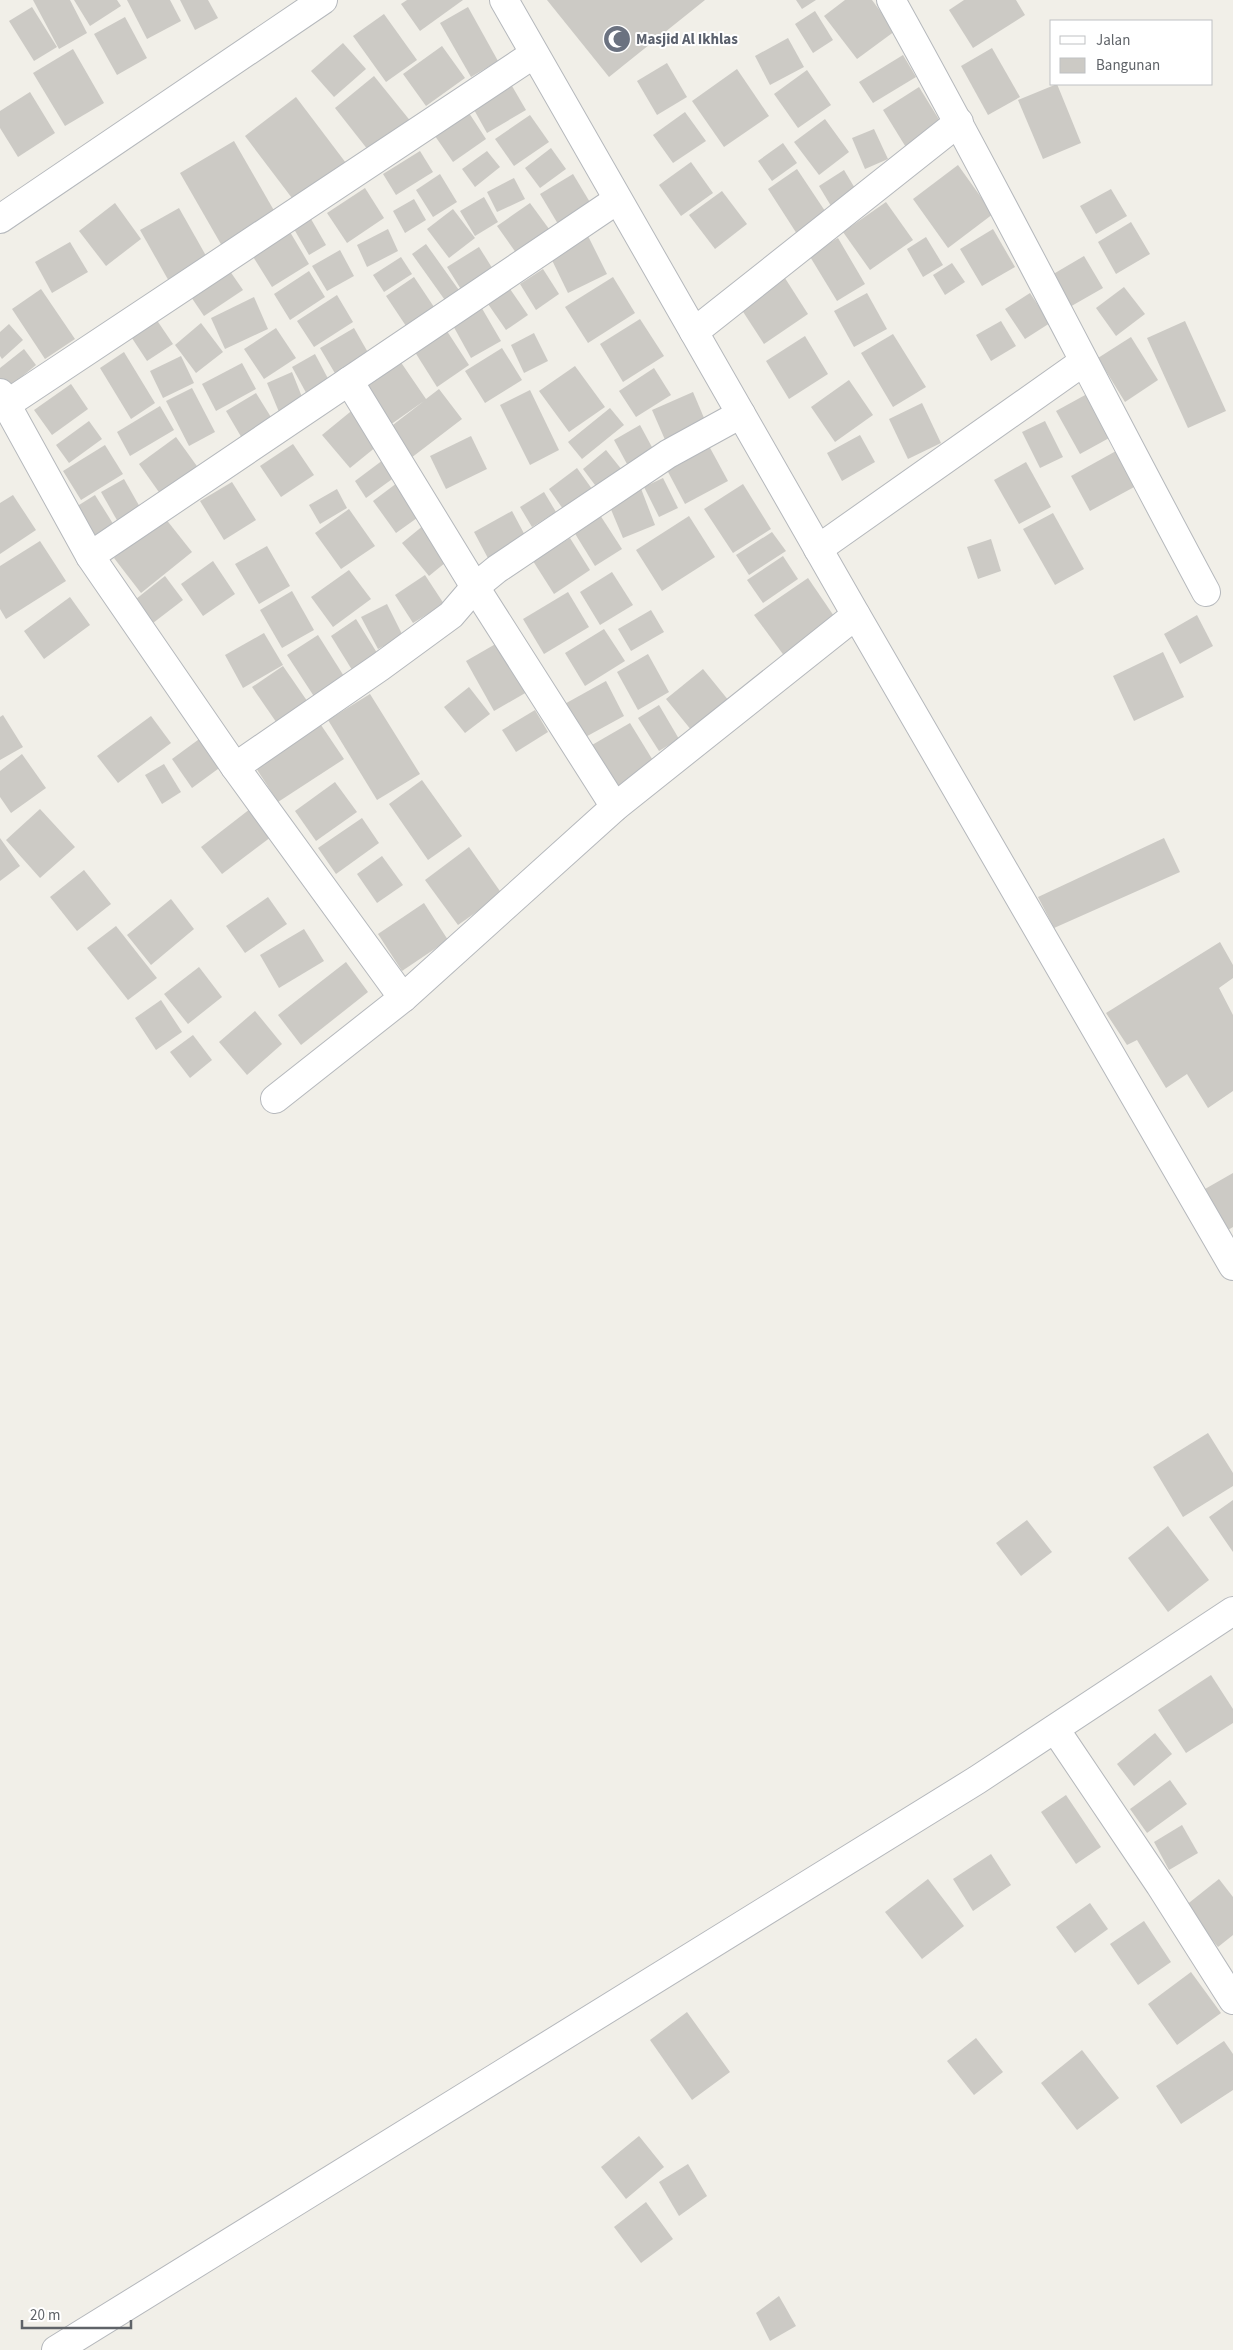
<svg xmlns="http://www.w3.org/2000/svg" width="1233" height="2350" viewBox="0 0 1233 2350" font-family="'Source Sans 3',sans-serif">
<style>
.building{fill:#cccac5}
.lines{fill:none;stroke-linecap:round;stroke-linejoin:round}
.minor-casing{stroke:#b5b8bc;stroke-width:30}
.tertiary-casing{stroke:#b5b8bc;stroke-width:30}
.minor{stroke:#fff;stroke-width:28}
.tertiary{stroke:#fff;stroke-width:28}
.labels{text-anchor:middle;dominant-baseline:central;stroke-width:4;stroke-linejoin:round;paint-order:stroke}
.worship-label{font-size:15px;font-weight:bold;fill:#5b616d;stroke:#fff;text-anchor:start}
</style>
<rect width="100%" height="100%" fill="#f1efe8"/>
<!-- building -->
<g class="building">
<polygon points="33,0 70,0 87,33 59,49"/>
<polygon points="74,0 117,0 121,6 90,26"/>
<polygon points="127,0 170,0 181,21 147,39"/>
<polygon points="180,0 208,0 218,18 195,30"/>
<polygon points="407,0 463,0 420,31 401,4"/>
<polygon points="547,0 705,0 609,77"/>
<polygon points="796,0 816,0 802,9"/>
<polygon points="845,0 872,0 895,31 857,59 824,16"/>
<polygon points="964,0 1016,0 1025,15 973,48 949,10"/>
<polygon points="32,7 57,47 34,61 9,21"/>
<polygon points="468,7 498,61 471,77 440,23"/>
<polygon points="815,11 833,40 813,53 795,24"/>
<polygon points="384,14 417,60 386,82 353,36"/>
<polygon points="125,17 147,58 117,75 94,34"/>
<polygon points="788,38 804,67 770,85 755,56"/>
<polygon points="343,43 366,69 334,97 311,71"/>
<polygon points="442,46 465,78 426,106 403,74"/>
<polygon points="992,48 1020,97 988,115 961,66"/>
<polygon points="73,49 104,103 65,126 33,73"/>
<polygon points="903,55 916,77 873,103 859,82"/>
<polygon points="667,63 687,97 657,115 637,81"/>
<polygon points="737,69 769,116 724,147 692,101"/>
<polygon points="807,70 831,105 798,128 774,94"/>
<polygon points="374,76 412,123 372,155 335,108"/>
<polygon points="1057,84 1081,143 1043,159 1018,100"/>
<polygon points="512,86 526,110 487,133 473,108"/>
<polygon points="919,87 943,126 907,149 883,110"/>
<polygon points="30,92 55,133 18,157 0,128 0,111"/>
<polygon points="296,97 349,167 298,206 245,136"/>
<polygon points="685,112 706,141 673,163 653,135"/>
<polygon points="469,113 486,139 453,162 435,136"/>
<polygon points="530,115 549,142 514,166 495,139"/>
<polygon points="825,119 849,152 819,175 794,142"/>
<polygon points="874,129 888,159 865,169 852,138"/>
<polygon points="234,141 276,214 222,246 180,173"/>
<polygon points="783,143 797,163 772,181 758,161"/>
<polygon points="551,148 566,169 540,188 525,168"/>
<polygon points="420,151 433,172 396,195 383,174"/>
<polygon points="487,151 500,167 475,187 462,169"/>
<polygon points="691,162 713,193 681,216 659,185"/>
<polygon points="958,165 993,214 948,248 913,199"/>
<polygon points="797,169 827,214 797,234 768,189"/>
<polygon points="844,170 856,190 831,206 819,186"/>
<polygon points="440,174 457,202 433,217 416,190"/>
<polygon points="573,174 591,204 558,224 540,194"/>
<polygon points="514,178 525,199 497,212 487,192"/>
<polygon points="365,188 384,218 347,243 327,213"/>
<polygon points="1111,189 1127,216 1096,234 1080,206"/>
<polygon points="722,191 747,224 715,249 689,215"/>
<polygon points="484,197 498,222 475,236 460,211"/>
<polygon points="414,199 426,220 405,233 393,211"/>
<polygon points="886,202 913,240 870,270 843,232"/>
<polygon points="115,203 141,239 106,266 79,231"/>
<polygon points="530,203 552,233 519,257 497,226"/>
<polygon points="179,208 209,261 170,283 140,230"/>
<polygon points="453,209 475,238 449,258 427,229"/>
<polygon points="311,219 326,245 309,255 294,229"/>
<polygon points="1131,222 1150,254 1116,274 1098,242"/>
<polygon points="388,229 398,251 367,267 357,245"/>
<polygon points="993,229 1015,267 982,286 960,249"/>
<polygon points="290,232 309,264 272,287 252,255"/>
<polygon points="587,234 607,274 568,293 548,252"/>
<polygon points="926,237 943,265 923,277 907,249"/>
<polygon points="838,238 865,284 837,301 809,255"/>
<polygon points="70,242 88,272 52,293 35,262"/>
<polygon points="426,244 461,293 447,303 412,254"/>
<polygon points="479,247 496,274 464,294 447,267"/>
<polygon points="340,250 354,276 327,291 312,266"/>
<polygon points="1084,256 1103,288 1068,308 1050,276"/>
<polygon points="401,257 412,274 384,292 373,275"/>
<polygon points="952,263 965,282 945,295 933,275"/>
<polygon points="225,264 243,290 204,316 187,291"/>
<polygon points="543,269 559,294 536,310 520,284"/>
<polygon points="309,271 325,297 290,320 274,294"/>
<polygon points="783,275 808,314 764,344 738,304"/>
<polygon points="414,277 434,307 406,326 386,296"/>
<polygon points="613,277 635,313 588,343 565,307"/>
<polygon points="508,286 528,315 506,330 486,301"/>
<polygon points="1124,287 1145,314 1116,336 1096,308"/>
<polygon points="41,289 75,339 45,359 12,309"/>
<polygon points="867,293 887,329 854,347 834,311"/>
<polygon points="1030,293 1050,323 1025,339 1005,309"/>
<polygon points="337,295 353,322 314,347 297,321"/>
<polygon points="254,297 268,329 225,349 211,318"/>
<polygon points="480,305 501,341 471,358 451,322"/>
<polygon points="152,313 173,344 147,361 126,329"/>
<polygon points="640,319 664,356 623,382 600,344"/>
<polygon points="1001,321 1016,346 991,361 976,335"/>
<polygon points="1185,321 1226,411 1188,428 1147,338"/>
<polygon points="201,323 223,352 196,373 175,345"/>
<polygon points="9,324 23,340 2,359 0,356 0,332"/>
<polygon points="276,328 296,358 264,379 244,349"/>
<polygon points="354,328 370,356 336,375 320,348"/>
<polygon points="445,328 469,365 437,387 413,349"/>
<polygon points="534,333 548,361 524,373 511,345"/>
<polygon points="893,334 926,387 893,407 861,353"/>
<polygon points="805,336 828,374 789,399 766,361"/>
<polygon points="1131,337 1158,380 1125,402 1098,358"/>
<polygon points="502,348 522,380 485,403 465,371"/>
<polygon points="24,349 36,365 8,388 0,378 0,368"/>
<polygon points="124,352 155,403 131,419 100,368"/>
<polygon points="315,354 333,388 310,400 292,367"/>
<polygon points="181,356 194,383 163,398 150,371"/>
<polygon points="400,361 426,399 439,389 462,419 411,458 389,428 424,401 390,425 363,387"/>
<polygon points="242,363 256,389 216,411 202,384"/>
<polygon points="575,366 605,407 569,432 539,391"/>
<polygon points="654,368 671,395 636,417 619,391"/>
<polygon points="292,372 304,402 279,412 267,383"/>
<polygon points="849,380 873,415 835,442 811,407"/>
<polygon points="71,384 88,409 52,435 34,410"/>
<polygon points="192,388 215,432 189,446 166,401"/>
<polygon points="530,390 559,450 530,465 500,405"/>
<polygon points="693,392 707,425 666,442 652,410"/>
<polygon points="256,393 274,422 243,440 226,411"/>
<polygon points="1087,394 1111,437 1080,454 1056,411"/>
<polygon points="922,403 941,443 908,459 889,419"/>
<polygon points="160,406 174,430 130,456 117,432"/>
<polygon points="355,408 382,442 350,468 322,435"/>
<polygon points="610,408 624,425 582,459 568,442"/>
<polygon points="89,421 102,439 69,463 56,445"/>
<polygon points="1045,421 1063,457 1040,468 1022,432"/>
<polygon points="640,425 653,449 627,464 614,440"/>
<polygon points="860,435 875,462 842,481 827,453"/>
<polygon points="471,436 487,469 446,489 430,456"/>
<polygon points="176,437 199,469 161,495 139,464"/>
<polygon points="293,444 314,475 281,497 260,466"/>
<polygon points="105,445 123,474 81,500 63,471"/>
<polygon points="709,446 728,481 685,504 667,470"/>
<polygon points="606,450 622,470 598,489 583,469"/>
<polygon points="1116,451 1136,486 1090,511 1071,476"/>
<polygon points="383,460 395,477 366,498 355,481"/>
<polygon points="1026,462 1051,507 1019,524 994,480"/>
<polygon points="577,468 592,489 563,509 549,489"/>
<polygon points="663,478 678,508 659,517 644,487"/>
<polygon points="124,479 141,509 118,522 101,492"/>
<polygon points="401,480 424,513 396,533 373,501"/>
<polygon points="232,482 256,520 224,540 200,501"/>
<polygon points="743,484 771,529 733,553 704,509"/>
<polygon points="640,486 655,525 623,538 607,500"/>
<polygon points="337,489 347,508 320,524 309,505"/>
<polygon points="544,492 556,512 532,527 520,507"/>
<polygon points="13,495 36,530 0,554 0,503"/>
<polygon points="95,495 117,530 93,545 71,510"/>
<polygon points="349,509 375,546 341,569 315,533"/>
<polygon points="512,511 528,541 490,562 474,532"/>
<polygon points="1053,513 1084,569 1055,585 1023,529"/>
<polygon points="600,515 622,549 595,566 574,532"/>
<polygon points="689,516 715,557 662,591 636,550"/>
<polygon points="165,518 192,552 141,593 114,558"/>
<polygon points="424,525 451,558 429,576 402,543"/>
<polygon points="772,532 786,551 749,575 736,555"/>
<polygon points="570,538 590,570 554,594 533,561"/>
<polygon points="991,539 1001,571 978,579 967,547"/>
<polygon points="40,541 66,581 6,619 0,609 0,566"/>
<polygon points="267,546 290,586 259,604 235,564"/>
<polygon points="783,556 798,579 763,603 747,580"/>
<polygon points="213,561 235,594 203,616 181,584"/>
<polygon points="349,570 371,599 333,627 311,597"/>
<polygon points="612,572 633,605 600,625 580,592"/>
<polygon points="425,575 444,604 413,623 395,595"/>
<polygon points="165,576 183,600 153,623 136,599"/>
<polygon points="808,578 838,622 788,661 754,615"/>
<polygon points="292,591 314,630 282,648 260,610"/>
<polygon points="568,592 589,627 544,654 523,619"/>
<polygon points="70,597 90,625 44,659 24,631"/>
<polygon points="387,604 403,636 378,649 361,617"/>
<polygon points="651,610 664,632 631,651 618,629"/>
<polygon points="1197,615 1213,646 1180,664 1164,634"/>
<polygon points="356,619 379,656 354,673 331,636"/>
<polygon points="604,629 625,661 585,686 565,653"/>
<polygon points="264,633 283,665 243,688 225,655"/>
<polygon points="318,635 347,681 317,701 287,655"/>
<polygon points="499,642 527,692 494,711 466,661"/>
<polygon points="1163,652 1184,697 1134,721 1113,676"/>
<polygon points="648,654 669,692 638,710 617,672"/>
<polygon points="283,666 312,708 281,729 252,687"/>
<polygon points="703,669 729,701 692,731 666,699"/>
<polygon points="606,681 624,716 580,740 561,706"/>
<polygon points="469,687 490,714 465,733 444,707"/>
<polygon points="370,694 420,774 377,800 328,720"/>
<polygon points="659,705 679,739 659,751 638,718"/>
<polygon points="535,710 548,732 516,752 502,730"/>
<polygon points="3,715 23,747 0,760 0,717"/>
<polygon points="151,716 171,743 118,783 97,756"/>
<polygon points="630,723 657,767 619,790 592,745"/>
<polygon points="321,725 344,759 278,802 256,768"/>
<polygon points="202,737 222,766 192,788 172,759"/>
<polygon points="22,754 46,788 11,813 0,797 0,771"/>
<polygon points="164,764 181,792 162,804 145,775"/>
<polygon points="422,780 462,836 428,860 389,804"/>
<polygon points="335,782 357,812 316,841 295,811"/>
<polygon points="40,809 75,847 40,878 6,840"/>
<polygon points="250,809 271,837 222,874 201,847"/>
<polygon points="362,818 379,843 336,874 318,848"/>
<polygon points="0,838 20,866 0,881"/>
<polygon points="1164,838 1180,872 1054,928 1038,897"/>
<polygon points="469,847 502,894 458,925 425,880"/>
<polygon points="382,856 403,885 377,903 357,874"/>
<polygon points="84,870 111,904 77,931 50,897"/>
<polygon points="268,897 287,924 245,953 226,926"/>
<polygon points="171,899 194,929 151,965 127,935"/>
<polygon points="424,903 448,940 402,971 378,934"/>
<polygon points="116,926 157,978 128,1000 87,948"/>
<polygon points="304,929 324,961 279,988 260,955"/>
<polygon points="1220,942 1233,965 1233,978 1219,988 1233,1015 1233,1091 1208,1108 1187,1074 1166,1088 1137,1040 1127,1045 1106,1013"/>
<polygon points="346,962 368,992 301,1045 278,1015"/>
<polygon points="199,967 222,997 188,1024 164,994"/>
<polygon points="161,1000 182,1032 156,1050 135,1018"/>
<polygon points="255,1011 282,1044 247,1075 219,1042"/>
<polygon points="193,1035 212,1060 190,1078 170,1052"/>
<polygon points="1233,1173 1233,1227 1228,1230 1205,1189"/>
<polygon points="1208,1433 1233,1473 1233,1486 1183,1517 1153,1467"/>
<polygon points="1233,1500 1233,1552 1209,1517"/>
<polygon points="1027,1520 1052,1552 1021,1576 996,1543"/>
<polygon points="1168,1526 1209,1580 1168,1612 1128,1558"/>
<polygon points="1211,1675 1233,1709 1233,1723 1186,1753 1158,1710"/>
<polygon points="1155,1733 1172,1754 1134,1786 1117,1764"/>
<polygon points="1170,1780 1187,1804 1147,1833 1130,1809"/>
<polygon points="1066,1795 1101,1847 1076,1864 1041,1812"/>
<polygon points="1182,1825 1198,1853 1169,1870 1154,1842"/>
<polygon points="991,1854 1011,1885 973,1911 953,1879"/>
<polygon points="928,1879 964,1926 922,1959 885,1912"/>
<polygon points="1219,1879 1233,1897 1233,1935 1218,1947 1185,1906"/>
<polygon points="1090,1903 1108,1929 1075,1953 1056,1927"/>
<polygon points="1144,1921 1171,1962 1138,1985 1110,1944"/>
<polygon points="1191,1972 1221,2013 1177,2045 1148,2004"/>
<polygon points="687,2012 730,2072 692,2100 650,2040"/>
<polygon points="976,2038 1003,2072 974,2095 947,2061"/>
<polygon points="1224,2041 1233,2054 1233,2090 1181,2124 1156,2086"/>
<polygon points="1082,2050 1119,2098 1077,2130 1041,2083"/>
<polygon points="639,2136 664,2167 626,2199 601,2167"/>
<polygon points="688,2164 707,2196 679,2216 659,2182"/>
<polygon points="646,2202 673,2239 641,2263 614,2227"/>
<polygon points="779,2296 796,2326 770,2341 756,2313"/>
</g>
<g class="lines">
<!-- minor casing -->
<g class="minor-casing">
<g id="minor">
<polyline points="504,0 856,615 1233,1266"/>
<path d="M891,0c109,195 209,395 315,592"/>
<polyline points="694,332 959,122"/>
<polyline points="349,381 475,587 615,807"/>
<polyline points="0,393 90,556 235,767 403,998"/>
<polyline points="7,404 534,54"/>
<polyline points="818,549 1083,362"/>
<polyline points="90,556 617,200"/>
<polyline points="235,767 380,667 451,615 475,587 497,569 668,454 741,414"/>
<polyline points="275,1099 403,998 615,807 856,615"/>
<polyline points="1055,1729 1160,1885 1233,2000"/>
<polyline points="56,2350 977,1780 1233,1611"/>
</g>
</g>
<!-- tertiary casing -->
<g class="tertiary-casing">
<polyline id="tertiary" points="0,219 323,0"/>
</g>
<!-- minor -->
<use href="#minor" class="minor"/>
<!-- tertiary -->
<use href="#tertiary" class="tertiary"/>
</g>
<!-- icons -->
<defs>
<g id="mosque-disc" transform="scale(1.4375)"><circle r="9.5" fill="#6b7280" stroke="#fff"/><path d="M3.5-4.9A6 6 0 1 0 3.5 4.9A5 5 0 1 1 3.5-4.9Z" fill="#fff"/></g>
</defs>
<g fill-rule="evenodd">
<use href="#mosque-disc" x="617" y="39"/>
</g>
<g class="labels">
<!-- worship labels -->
<g class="worship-label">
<text x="636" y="39">Masjid Al Ikhlas</text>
</g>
</g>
<!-- legend -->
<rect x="1050" y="20" width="162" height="65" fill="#ffffff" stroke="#bfc1c3"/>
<rect x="1060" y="36" width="25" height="8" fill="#ffffff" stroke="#bfc1c3"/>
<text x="1096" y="45" font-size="15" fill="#5f6368">Jalan</text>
<rect x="1060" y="58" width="25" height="15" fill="#cccac5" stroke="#bfc1c3"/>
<text x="1096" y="70" font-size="15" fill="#5f6368">Bangunan</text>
<!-- scale -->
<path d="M22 2320v8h109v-8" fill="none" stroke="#5f6368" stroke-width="2.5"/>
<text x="30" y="2320" font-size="15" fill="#5f6368" stroke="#ffffff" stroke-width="4" paint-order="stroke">20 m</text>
</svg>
